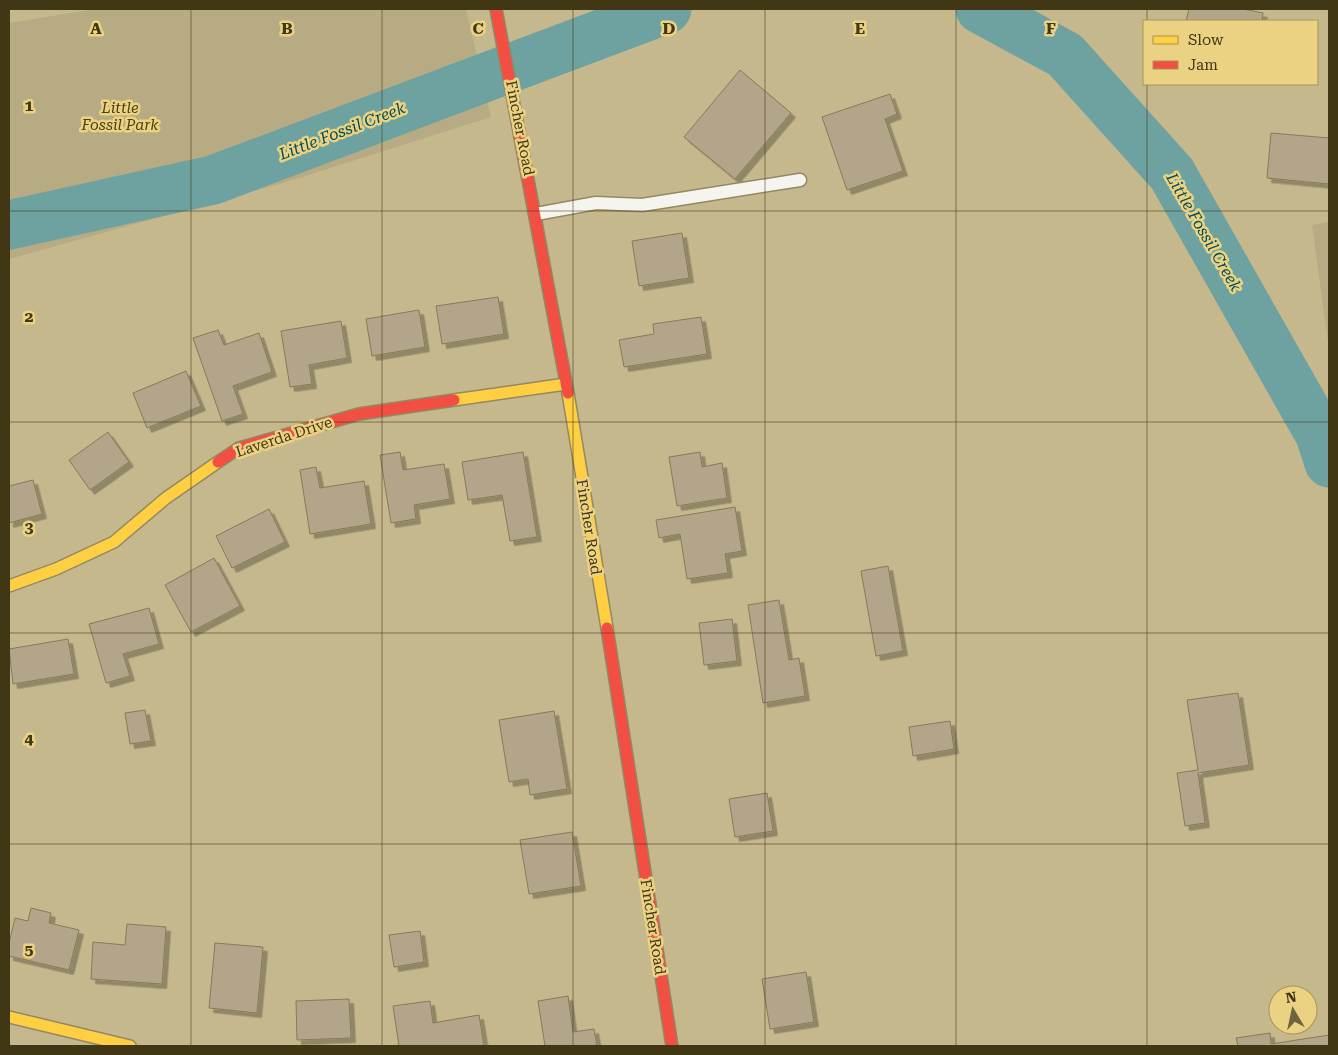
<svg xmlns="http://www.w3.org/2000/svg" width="1338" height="1055" viewBox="0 0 1338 1055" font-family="'Roboto Serif',serif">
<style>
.green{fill:#b7ab84}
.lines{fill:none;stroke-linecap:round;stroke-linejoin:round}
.river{stroke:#6ea2a0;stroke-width:49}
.building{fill:#b2a589;stroke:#887a57;filter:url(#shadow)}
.lane-casing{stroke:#928864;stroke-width:15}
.slow-casing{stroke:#928864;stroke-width:14}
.jam-casing{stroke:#928864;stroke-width:14}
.lane{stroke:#f6f4ee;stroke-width:12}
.slow{stroke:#ffcf43;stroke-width:11}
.jam{stroke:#f24e42;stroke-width:11}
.grid{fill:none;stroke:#413715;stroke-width:1;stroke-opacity:0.55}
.labels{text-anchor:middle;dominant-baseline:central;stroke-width:5;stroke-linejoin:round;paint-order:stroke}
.park-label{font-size:15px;font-style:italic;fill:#4d4011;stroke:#ebd282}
.street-label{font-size:15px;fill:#413715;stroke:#ebd282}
.water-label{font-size:16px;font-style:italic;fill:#024c58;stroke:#ebd282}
.grid-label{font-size:16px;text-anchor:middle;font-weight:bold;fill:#413715;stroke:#ebd282;stroke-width:5;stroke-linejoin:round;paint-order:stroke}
</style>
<defs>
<filter id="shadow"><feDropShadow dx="4.5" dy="4.5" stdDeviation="0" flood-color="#0004"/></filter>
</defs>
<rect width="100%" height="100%" fill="#c5b88d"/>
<!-- green -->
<g class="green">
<polygon points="95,9 466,9 491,117 283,183 9,259 9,23"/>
<polygon points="1329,222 1329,349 1312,225"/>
</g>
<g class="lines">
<!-- river -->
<g class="river">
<polyline points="980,9 1065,55 1172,174 1320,435 1329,463"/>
<polyline points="9,225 213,180 667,9"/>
</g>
</g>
<!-- building -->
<g class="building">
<polygon points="1189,9 1243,9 1263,13 1262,21 1186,21"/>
<polygon points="740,70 791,113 735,179 684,137"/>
<polygon points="890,94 897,114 885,119 903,171 847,190 822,117"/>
<polygon points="1271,133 1329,138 1329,184 1267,178"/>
<polygon points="682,233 689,278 639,286 632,241"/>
<polygon points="498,297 504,334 442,344 436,306"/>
<polygon points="419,310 425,347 372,356 366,319"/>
<polygon points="701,317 707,354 624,367 619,340 654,334 653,324"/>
<polygon points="341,321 347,358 309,365 312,384 290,387 281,331"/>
<polygon points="218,330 224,345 259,333 272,372 233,386 243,414 222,421 193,338"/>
<polygon points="186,371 201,406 147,428 133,393"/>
<polygon points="108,432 129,462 90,490 69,460"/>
<polygon points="400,452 403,470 444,464 450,499 414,505 416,519 391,523 380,455"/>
<polygon points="523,452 537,537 510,541 502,495 468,500 462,462"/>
<polygon points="700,452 702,467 722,463 727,498 677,506 669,457"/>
<polygon points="316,467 320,488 364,481 371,524 310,534 300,470"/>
<polygon points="33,480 42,514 9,523 9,486"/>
<polygon points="735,507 742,551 725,554 728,573 687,579 680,534 659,538 656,520"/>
<polygon points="269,509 285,542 232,568 216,536"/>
<polygon points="214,558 240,606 191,632 165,585"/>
<polygon points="888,566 903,651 876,656 861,571"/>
<polygon points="779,600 789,660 799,658 805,696 763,703 748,605"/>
<polygon points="149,608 159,644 123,654 130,676 106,683 89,624"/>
<polygon points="732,619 737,661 704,665 699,623"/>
<polygon points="68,639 74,674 13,684 9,649"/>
<polygon points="1238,693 1249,765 1198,773 1205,823 1185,826 1177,773 1198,770 1187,700"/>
<polygon points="145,710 151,741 130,744 125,713"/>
<polygon points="554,711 567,789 530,795 528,779 509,782 499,720"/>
<polygon points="950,721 954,749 913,756 909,727"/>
<polygon points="767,793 773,831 735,837 729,799"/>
<polygon points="572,832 581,886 529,894 520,840"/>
<polygon points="31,908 51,913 49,923 79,930 69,970 9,956 9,943 15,918 28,921"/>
<polygon points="127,924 166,927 162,984 91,979 93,942 125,945"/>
<polygon points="420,931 424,962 394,967 389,935"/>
<polygon points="215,943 263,947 257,1013 209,1008"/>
<polygon points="806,972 814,1022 770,1029 762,979"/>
<polygon points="568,996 573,1032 594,1029 597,1046 545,1046 538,1001"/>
<polygon points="349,999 351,1038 297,1040 296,1001"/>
<polygon points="430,1001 433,1023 479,1015 484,1046 399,1046 393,1006"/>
<polygon points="1270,1033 1271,1044 1329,1035 1329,1046 1238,1046 1236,1038"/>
</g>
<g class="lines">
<!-- lane casing -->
<g class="lane-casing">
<polyline id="lane" points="536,214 596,203 642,205 800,180"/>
</g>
<!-- slow casing -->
<g class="slow-casing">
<g id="slow">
<polyline points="568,393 607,628"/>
<polyline points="454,400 566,384"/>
<polyline points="9,586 56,569 114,542 166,498 218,462"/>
<polyline points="9,1017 130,1046"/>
</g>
</g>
<!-- jam casing -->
<g class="jam-casing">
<g id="jam">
<polyline points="496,9 568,393"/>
<polyline points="218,462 239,448 359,414 454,400"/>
<polyline points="607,628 672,1046"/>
</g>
</g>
<!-- lane -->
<use href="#lane" class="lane"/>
<!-- slow -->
<use href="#slow" class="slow"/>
<!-- jam -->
<use href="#jam" class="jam"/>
</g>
<!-- grid -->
<path class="grid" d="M191,9v1037M382,9v1037M573,9v1037M765,9v1037M956,9v1037M1147,9v12M1147,84v962M9,211h1320M9,422h1320M9,633h1320M9,844h1320"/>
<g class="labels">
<!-- park labels -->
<g class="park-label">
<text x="120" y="108">Little<tspan x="120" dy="17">Fossil Park</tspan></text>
</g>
<!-- street labels -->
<g class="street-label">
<text transform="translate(520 128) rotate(79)">Fincher Road</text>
<text transform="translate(284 437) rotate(-18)">Laverda Drive</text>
<text transform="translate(589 527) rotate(81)">Fincher Road</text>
<text transform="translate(653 927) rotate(81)">Fincher Road</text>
</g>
<!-- water labels -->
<g class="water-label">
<text transform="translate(342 131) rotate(-21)">Little Fossil Creek</text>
<text transform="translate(1204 232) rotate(60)">Little Fossil Creek</text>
</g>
</g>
<g class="grid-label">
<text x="96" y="34">A</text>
<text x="287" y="34">B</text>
<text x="478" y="34">C</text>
<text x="669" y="34">D</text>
<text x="860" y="34">E</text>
<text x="1051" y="34">F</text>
<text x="29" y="111">1</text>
<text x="29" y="322">2</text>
<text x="29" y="533">3</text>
<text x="29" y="744">4</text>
<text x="29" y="955">5</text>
</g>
<!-- border -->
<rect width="1338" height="1055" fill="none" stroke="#413715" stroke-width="20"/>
<!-- legend -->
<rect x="1143" y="20" width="175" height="65" fill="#ebd282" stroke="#a79456"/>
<rect x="1153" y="36" width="25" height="8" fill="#ffcf43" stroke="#a79456"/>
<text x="1188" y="45" font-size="15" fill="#413715">Slow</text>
<rect x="1153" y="61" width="25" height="8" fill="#f24e42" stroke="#a79456"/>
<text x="1188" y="70" font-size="15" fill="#413715">Jam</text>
<!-- north arrow -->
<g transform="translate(1293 1010) rotate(351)"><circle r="24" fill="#ebd282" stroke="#a79456"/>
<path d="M0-4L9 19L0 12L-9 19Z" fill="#6f643f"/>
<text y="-8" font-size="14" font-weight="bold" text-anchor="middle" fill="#413715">N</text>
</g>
</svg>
